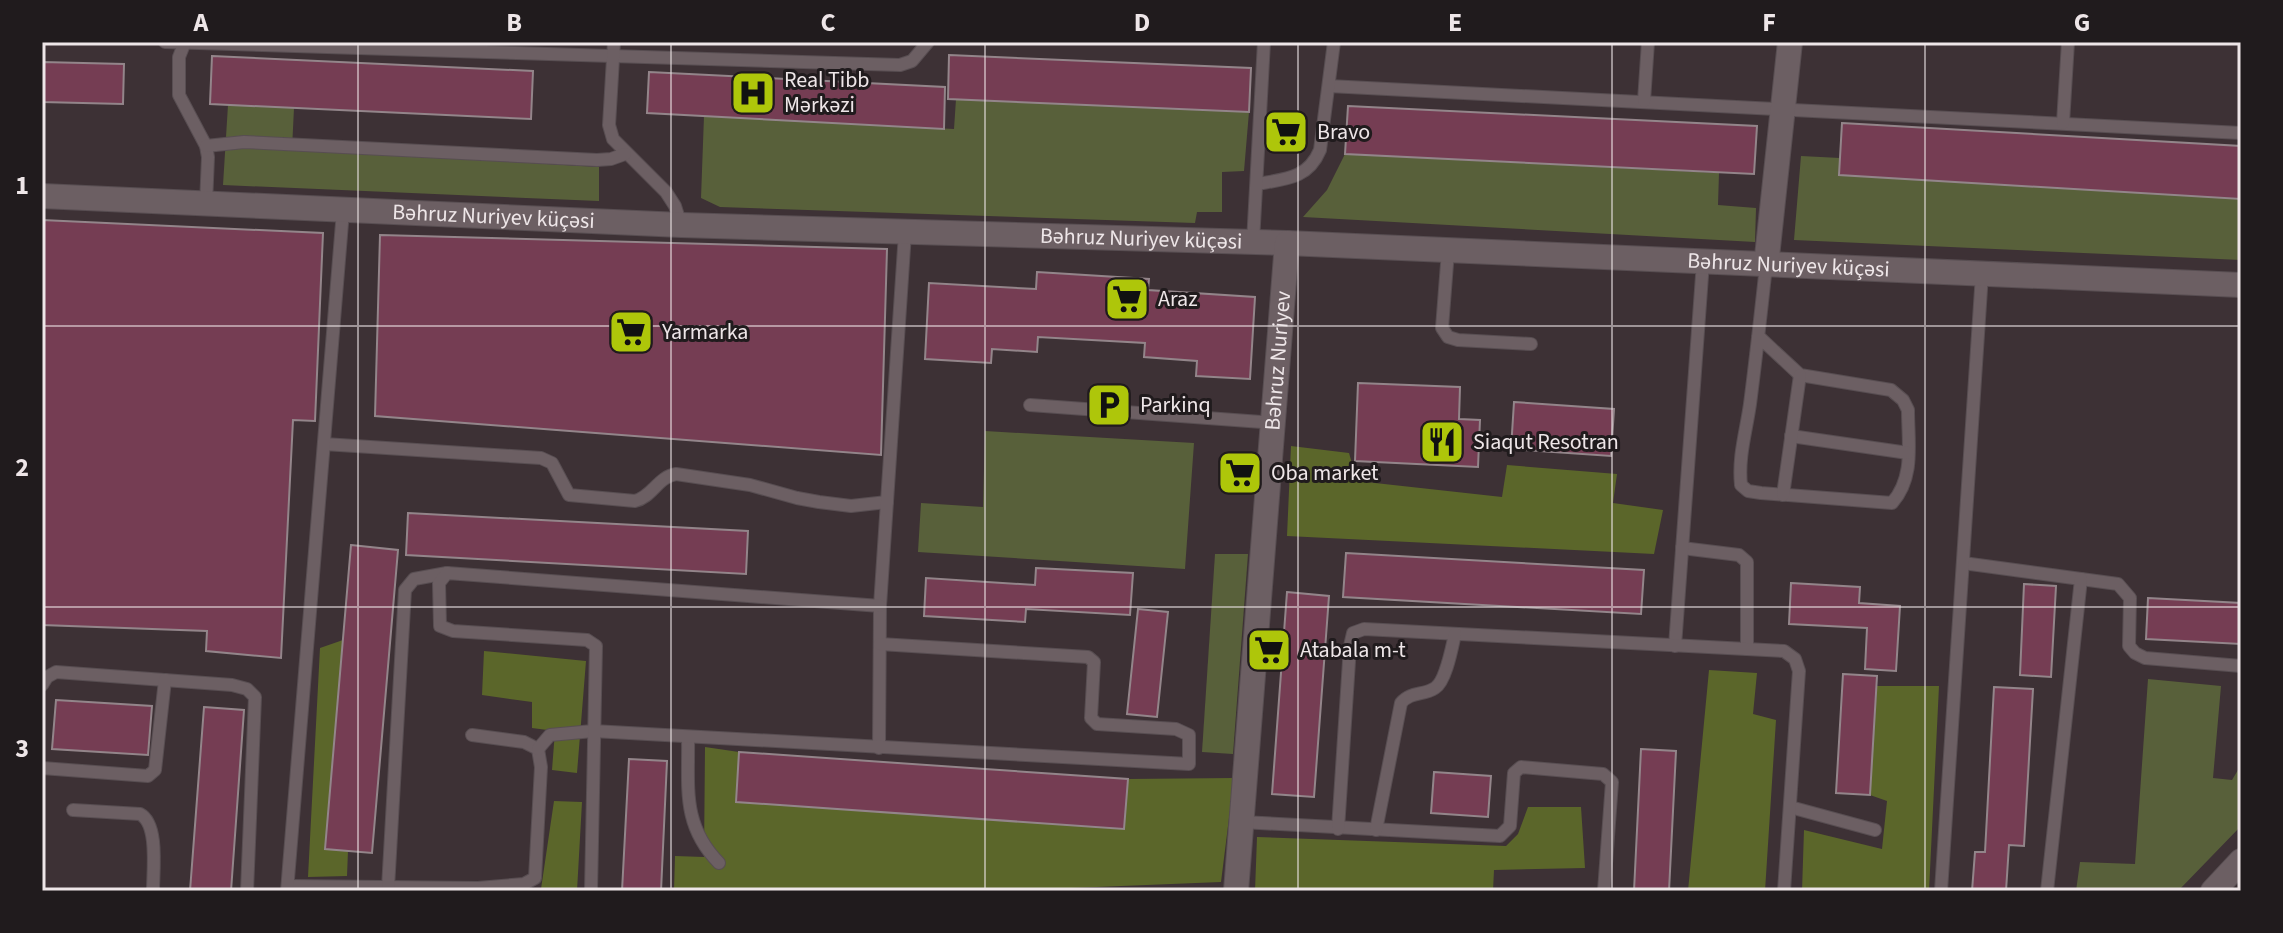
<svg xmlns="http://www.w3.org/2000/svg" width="2283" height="933" viewBox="0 0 2283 933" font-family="'Source Sans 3',sans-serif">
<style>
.green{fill:#58603a}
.forest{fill:#5b662a}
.building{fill:#753d53;stroke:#93858a;stroke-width:2}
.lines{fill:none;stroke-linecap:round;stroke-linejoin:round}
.lane-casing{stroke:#584e52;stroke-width:14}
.street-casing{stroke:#584e52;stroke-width:26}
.lane{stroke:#6c5f63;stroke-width:12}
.street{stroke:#6c5f63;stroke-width:24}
.grid{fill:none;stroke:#eee6e8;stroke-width:2;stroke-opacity:0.55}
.labels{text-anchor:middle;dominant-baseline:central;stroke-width:6;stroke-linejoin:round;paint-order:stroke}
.poi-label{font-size:22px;fill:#eee6e8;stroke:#201b1d;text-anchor:start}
.street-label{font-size:22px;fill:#eee6e8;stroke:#201b1d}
.neatline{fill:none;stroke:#eee6e8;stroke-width:3}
.grid-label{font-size:26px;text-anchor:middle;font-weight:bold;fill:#eee6e8}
</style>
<rect width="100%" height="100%" fill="#3d3135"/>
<!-- green -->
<g class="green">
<polygon points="956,99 1249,112 1244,171 1222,172 1222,212 1197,212 1195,223 720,207 701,198 704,116 954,129"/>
<polygon points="228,105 294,108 292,149 599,167 599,201 223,185"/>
<polygon points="1345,154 1719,173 1718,205 1756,208 1755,242 1303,217 1327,190"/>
<polygon points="1801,156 1840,158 1839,175 2241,199 2241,260 1794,240"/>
<polygon points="985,431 1194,443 1185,569 918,552 921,503 983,507"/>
<polygon points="1215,554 1248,554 1233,754 1202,752"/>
<polygon points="2148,679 2221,686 2213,778 2232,780 2241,765 2241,826 2178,891 2076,891 2080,862 2135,864"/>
</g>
<!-- forest -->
<g class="forest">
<polygon points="1291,446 1349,453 1357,481 1502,497 1507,465 1617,474 1613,503 1663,510 1654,554 1287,536"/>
<polygon points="343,640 326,849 348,851 347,876 308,877 320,648"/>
<polygon points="484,651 586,661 577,773 552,770 555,731 532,728 532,702 482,695"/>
<polygon points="1709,670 1757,673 1753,714 1776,720 1765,891 1688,891"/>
<polygon points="1877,686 1939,686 1929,891 1802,891 1804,830 1882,849 1887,801 1870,795"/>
<polygon points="705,747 739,752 736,802 1124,829 1128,779 1234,778 1221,882 996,891 674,891 675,856 704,857"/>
<polygon points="554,801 582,802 577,891 531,891 541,889"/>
<polygon points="1528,807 1581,807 1585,868 1494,870 1493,891 1255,891 1257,837 1506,846 1518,834"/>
</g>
<!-- building -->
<g class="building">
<polygon points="949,55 1251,68 1249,112 948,99"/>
<polygon points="212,56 533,71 531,119 210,104"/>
<polygon points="42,62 124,64 123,104 42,102"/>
<polygon points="649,72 945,87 944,129 647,113"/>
<polygon points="1348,106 1757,126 1754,174 1345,154"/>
<polygon points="1842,123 2241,146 2241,199 1839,175"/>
<polygon points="42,220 323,233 315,421 293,420 281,658 206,651 207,631 42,625"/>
<polygon points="380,235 887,249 881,455 375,416"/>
<polygon points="1037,272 1149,279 1148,290 1255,297 1250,379 1196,376 1197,361 1144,357 1145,343 1038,337 1037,352 992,349 991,363 925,359 929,283 1036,289"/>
<polygon points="1358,383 1460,387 1459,419 1480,420 1478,467 1355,461"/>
<polygon points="1514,402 1614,409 1611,456 1511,449"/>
<polygon points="408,513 748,531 746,574 406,555"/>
<polygon points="351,545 398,550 372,853 325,849"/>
<polygon points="1346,553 1644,570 1641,614 1343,597"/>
<polygon points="1036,568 1133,573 1130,615 1026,609 1025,622 924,616 926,578 1035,585"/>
<polygon points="1791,583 1860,587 1859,603 1900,606 1896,671 1865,669 1867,628 1789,624"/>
<polygon points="2024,584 2056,586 2051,677 2020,675"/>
<polygon points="1287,592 1329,596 1314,797 1272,794"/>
<polygon points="2148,598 2241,603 2241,644 2146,639"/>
<polygon points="1138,609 1168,612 1157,717 1127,714"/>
<polygon points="1843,674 1877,676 1870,795 1836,793"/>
<polygon points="1994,687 2033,689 2024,846 2009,845 2006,891 1972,891 1975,852 1985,852"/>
<polygon points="56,700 152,706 148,755 52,749"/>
<polygon points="204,707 244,710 231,891 190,891"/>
<polygon points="1641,749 1676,751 1669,891 1634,891"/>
<polygon points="739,752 1128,779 1124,829 736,802"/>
<polygon points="629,759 667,761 661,891 622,891"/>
<polygon points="1434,772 1491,776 1488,817 1431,813"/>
</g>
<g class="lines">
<!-- lane casing -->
<g class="lane-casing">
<g id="lane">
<polyline points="165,42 900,65 912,61 928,42"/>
<polyline points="185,42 179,57 179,95 206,146 208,157 206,204"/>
<polyline points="614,42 609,125 613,139 666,192 675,206 681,225"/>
<polyline points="1329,86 2241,133"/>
<polyline points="1644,101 1648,42"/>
<polyline points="2063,123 2068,42"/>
<polyline points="206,146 244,142 597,160 611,159 625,154"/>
<path d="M1257,184c28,-5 51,-5 63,-34l14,-108"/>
<polyline points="1253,242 1264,42"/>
<polyline points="1448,251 1442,328 1448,337 1458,340 1531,344"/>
<path d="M1758,336l42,39 91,15 12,10 5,10c0,33 7,67 -16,93l-131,-10 -13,-2 -7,-6c-3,-28 5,-53 9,-81 6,-46 11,-92 16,-138"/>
<polyline points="1030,405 1274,423"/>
<polyline points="1791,436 1908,453"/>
<path d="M324,444l217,14 11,5 17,32 66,6c17,-4 23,-24 41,-27l74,11 47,13 22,4 32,4 36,-4"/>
<polyline points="1783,495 1800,375"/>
<polyline points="1682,548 1739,555 1747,562 1747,649"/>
<polyline points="1963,563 2118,584 2130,598 2129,646 2135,653 2145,658 2241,666"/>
<polyline points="1675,646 1703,262"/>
<polyline points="42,685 47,677 56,672 232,685 247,689 255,697 247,891"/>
<polyline points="472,735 524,742 538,749 541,767 535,878 524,884 478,888"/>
<path d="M688,737c1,50 -7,87 31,126"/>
<polyline points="879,748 880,606 905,233"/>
<polyline points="538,749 550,735 593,731 1189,764 1189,735 1176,729 1097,724 1091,718 1094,662 1088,657 880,644"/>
<polyline points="42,768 148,776 155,770 165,680"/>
<polyline points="1790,807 1875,830"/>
<path d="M73,810l67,4c19,10 13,57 13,77"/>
<polyline points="1242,822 1500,836 1510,826 1514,773 1521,767 1603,774 1612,782 1604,891"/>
<polyline points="1338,829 1350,646 1353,633 1364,629 1784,651 1795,659 1799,671 1784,891"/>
<path d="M1376,830l25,-127c10,-12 22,-7 34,-15 11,-7 17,-41 20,-54"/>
<polyline points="288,886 478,888 478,891"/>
<polyline points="388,888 405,590 414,579 447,573"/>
<polyline points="287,891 343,211"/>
<polyline points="591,891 596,646 587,640 453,631 440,626 439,583 447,573 880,606"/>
<polyline points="1941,891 1982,274"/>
<polyline points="2047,891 2081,579"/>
</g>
</g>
<!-- street casing -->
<g class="street-casing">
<g id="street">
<path id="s1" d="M42,196l639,29 606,18 954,42"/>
<polyline points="1766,266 1790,42"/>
<path id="s2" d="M1236,891l51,-648"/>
<polyline points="2213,891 2241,861"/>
</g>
</g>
<!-- lane -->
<use href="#lane" class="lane"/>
<!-- street -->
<use href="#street" class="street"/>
</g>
<!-- grid -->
<path class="grid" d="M358,42v849M671,42v849M985,42v849M1298,42v849M1612,42v849M1925,42v849M42,326h2199M42,607h2199"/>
<!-- icons -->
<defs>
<g id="hospital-square" transform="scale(2.3)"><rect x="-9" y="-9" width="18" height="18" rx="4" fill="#aec60a" stroke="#201b1d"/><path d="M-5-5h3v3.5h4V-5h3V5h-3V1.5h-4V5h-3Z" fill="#111"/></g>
<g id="supermarket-square" transform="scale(2.3)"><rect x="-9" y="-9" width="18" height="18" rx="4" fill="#aec60a" stroke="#201b1d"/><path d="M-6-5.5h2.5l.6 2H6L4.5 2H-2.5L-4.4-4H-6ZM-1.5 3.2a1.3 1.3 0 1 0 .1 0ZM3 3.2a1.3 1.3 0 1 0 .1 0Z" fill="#111"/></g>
<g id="parking-square" transform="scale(2.3)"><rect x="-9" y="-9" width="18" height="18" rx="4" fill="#aec60a" stroke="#201b1d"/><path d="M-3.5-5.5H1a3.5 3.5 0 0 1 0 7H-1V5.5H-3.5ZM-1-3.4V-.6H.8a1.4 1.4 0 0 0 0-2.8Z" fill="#111"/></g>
<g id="restaurant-square" transform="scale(2.3)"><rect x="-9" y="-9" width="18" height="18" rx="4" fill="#aec60a" stroke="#201b1d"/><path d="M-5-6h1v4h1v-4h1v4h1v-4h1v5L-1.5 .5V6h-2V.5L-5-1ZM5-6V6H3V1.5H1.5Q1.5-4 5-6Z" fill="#111"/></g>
</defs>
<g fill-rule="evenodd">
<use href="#hospital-square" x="753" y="93"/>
<use href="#supermarket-square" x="1286" y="132"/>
<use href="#supermarket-square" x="1127" y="299"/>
<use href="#supermarket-square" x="631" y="332"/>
<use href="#parking-square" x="1109" y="405"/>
<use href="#restaurant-square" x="1442" y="442"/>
<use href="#supermarket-square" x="1240" y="473"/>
<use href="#supermarket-square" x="1269" y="650"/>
</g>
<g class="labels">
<!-- poi labels -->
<g class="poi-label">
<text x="784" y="80">Real Tibb<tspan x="784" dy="25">Mərkəzi</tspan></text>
<text x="1317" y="132">Bravo</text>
<text x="1158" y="299">Araz</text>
<text x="662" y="332">Yarmarka</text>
<text x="1140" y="405">Parkinq</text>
<text x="1473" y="442">Siaqut Resotran</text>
<text x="1271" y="473">Oba market</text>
<text x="1300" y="650">Atabala m-t</text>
</g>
<!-- street labels -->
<g class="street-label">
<text stroke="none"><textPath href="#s1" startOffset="452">Bəhruz Nuriyev küçəsi</textPath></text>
<text stroke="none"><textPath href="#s1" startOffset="1100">Bəhruz Nuriyev küçəsi</textPath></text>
<text stroke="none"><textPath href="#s1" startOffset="1748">Bəhruz Nuriyev küçəsi</textPath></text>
<text stroke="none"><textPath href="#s2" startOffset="532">Bəhruz Nuriyev</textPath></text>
</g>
</g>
<!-- border -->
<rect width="2283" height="933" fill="none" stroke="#201b1d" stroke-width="88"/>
<rect x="44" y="44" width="2195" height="845" class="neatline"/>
<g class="grid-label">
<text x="201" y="31">A</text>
<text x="514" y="31">B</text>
<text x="828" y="31">C</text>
<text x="1142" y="31">D</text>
<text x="1455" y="31">E</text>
<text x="1769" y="31">F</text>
<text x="2082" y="31">G</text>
<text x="22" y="194">1</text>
<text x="22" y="476">2</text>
<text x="22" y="757">3</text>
</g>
</svg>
